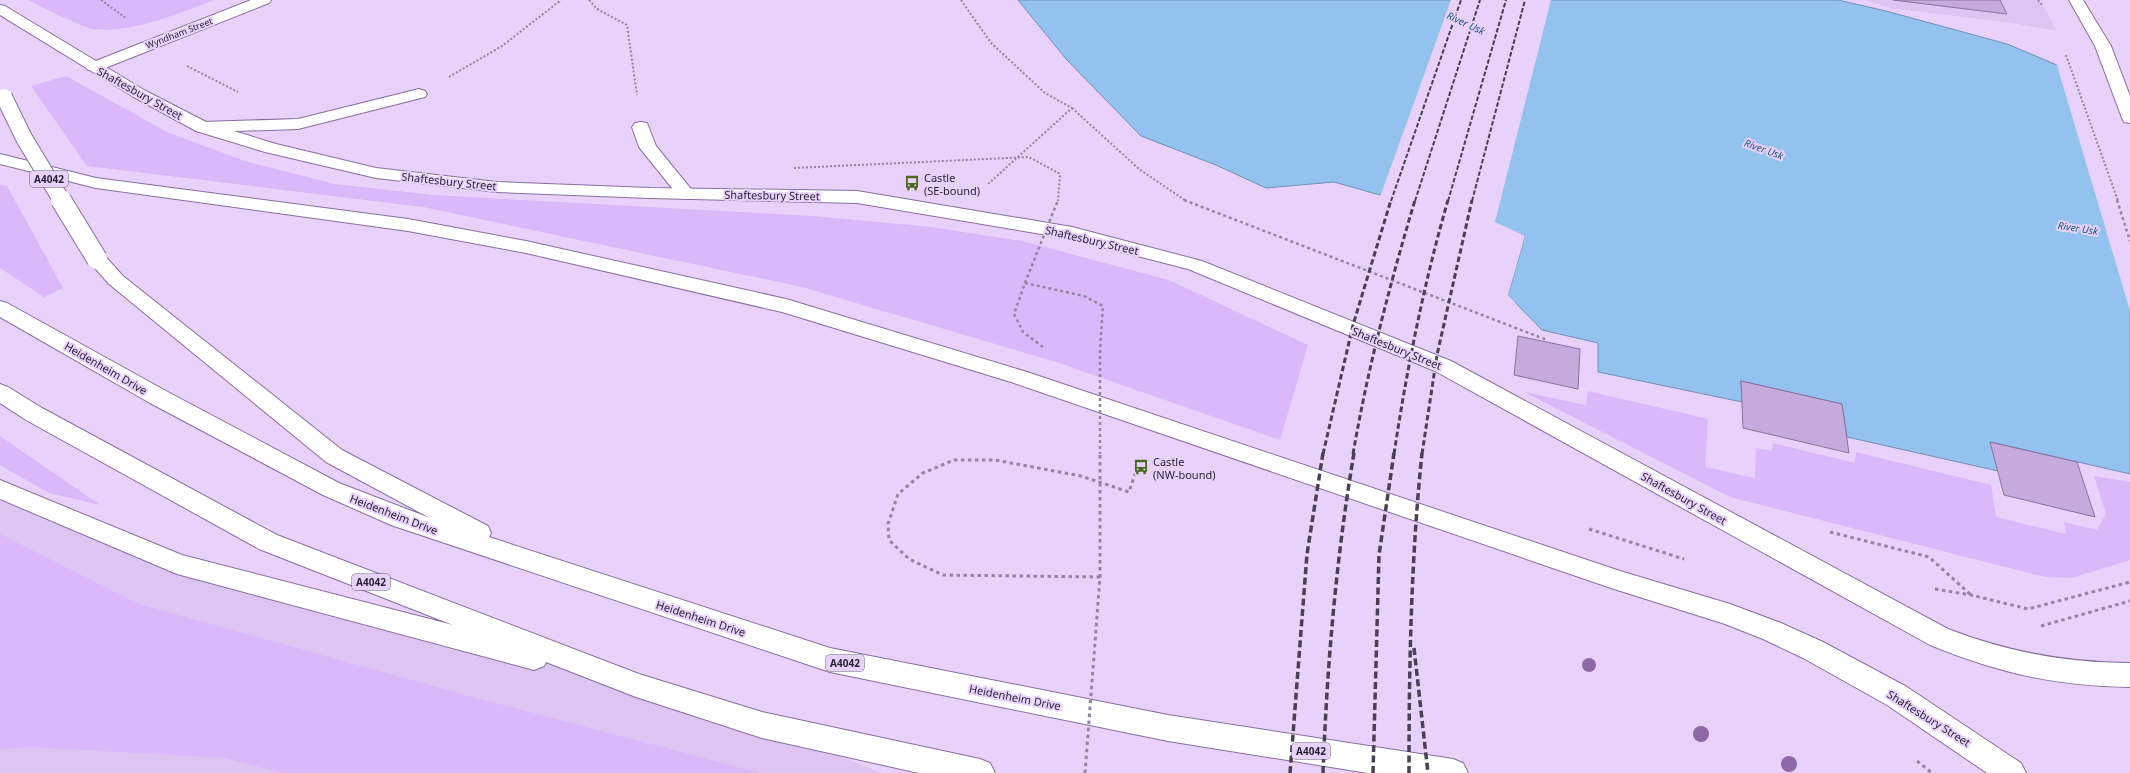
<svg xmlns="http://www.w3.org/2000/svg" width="2130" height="773" viewBox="0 0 2130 773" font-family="'Noto Sans',sans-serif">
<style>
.built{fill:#dcc4f3}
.green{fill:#dab8f9}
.water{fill:#93c2ef;stroke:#7391b6}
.pier{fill:#e8d2fc}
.building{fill:#c4aadd;stroke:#8b72a1}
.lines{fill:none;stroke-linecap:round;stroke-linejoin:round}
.service-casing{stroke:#886f9e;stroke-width:2}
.minor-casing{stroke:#886f9e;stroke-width:2}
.secondary-casing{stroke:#886f9e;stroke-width:2}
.primary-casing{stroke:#886f9e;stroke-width:2}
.path-far2{stroke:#9584a4;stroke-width:2;stroke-dasharray:2 2;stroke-linecap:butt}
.path-far1{stroke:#9584a4;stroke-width:2.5;stroke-dasharray:3 3;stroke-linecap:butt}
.path{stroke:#9584a4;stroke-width:3;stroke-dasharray:3.5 3.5;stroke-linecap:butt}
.service{fill:#fff;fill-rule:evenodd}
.minor{fill:#fff;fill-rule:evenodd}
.secondary{fill:#fff;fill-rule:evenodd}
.primary{fill:#fff;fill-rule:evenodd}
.rail-far2{stroke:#4b3f56;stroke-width:2;stroke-dasharray:4.5 2;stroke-linecap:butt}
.rail-far1{stroke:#4b3f56;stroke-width:3;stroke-dasharray:5.5 3;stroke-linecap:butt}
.rail{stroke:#4b3f56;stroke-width:3.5;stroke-dasharray:7 3.5;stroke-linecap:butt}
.primary-bridge-far1-casing{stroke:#886f9e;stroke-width:18;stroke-linecap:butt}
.primary-bridge-casing{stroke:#886f9e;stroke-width:22;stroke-linecap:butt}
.path-bridge-far2{stroke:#9584a4;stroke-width:2;stroke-dasharray:2 2;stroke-linecap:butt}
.path-bridge-far1{stroke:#9584a4;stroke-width:2.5;stroke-dasharray:3 3;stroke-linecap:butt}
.path-bridge{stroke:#9584a4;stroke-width:3;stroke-dasharray:3.5 3.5;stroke-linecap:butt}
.primary-bridge-far1{stroke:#fff;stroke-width:16}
.primary-bridge{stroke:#fff;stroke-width:20}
.tree{fill:#8d67a6}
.labels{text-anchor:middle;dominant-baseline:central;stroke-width:4;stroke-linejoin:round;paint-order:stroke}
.far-street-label{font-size:9px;fill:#291f32;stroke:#e8d2fc}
.far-water-label{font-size:10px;font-style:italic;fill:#1b5485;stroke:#e8d2fc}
.shield{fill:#e8d2fc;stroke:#62556f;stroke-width:1}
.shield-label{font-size:10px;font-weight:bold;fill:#291f32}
.street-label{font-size:11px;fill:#291f32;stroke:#e8d2fc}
.poi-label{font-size:11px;fill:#291f32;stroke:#e8d2fc;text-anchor:start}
</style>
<rect width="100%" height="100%" fill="#e8d2fc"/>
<!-- built -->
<g class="built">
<polygon points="1865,0 2038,0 2045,9 2057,31 2012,23 1890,8"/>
<polygon points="0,489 177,564 636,685 762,725 882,773 0,773"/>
</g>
<!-- green -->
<g class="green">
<path d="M29,0h185c-34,13 -84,34 -121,29 -12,-2 -53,-23 -64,-29z"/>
<polygon points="66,76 167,132 242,160 334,184 433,195 813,216 931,227 1022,241 1169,280 1308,345 1280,440 1056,362 802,287 423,207 87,166 31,86"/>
<polygon points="0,185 7,186 63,288 44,297 0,268"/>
<polygon points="1588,391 1708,419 1705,467 1755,478 1756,448 1772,451 1773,443 1855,463 1856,452 1991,485 1996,517 2066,534 2064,522 2097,530 2106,514 2094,476 2130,482 2130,560 2072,578 2045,577 1730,497 1524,392 1586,405"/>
<polygon points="0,436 100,505 49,493 0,465"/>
<polygon points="0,534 139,604 465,695 760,773 282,773 225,758 32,747 0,749"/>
</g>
<!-- water -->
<polygon class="water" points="1018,0 1838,0 1886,11 2007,44 2057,65 2130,78 2130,474 1991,442 1998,471 1847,437 1842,404 1741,381 1742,402 1598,372 1598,343 1542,330 1508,295 1525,236 1334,182 1266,188 1216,165 1141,136 1066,59"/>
<!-- pier -->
<g class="pier">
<polygon points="1451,0 1551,0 1495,222 1525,236 1508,295 1515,302 1515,305 1506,295 1523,237 1380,197"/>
<polygon points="2056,62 2130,76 2130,311"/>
</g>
<!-- building -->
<g class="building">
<polygon points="1893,0 2000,0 2007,14"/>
<polygon points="1518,336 1580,349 1578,389 1514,375"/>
<polygon points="1741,381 1842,404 1849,453 1743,428"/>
<polygon points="1990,442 2077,462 2095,517 2004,495"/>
</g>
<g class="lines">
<!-- service casing -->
<g class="service-casing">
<g id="service">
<polygon points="419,89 425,91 427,94 425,97 298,129 202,132 196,131 193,127 196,123 202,122 298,119"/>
<polygon points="641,122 647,123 656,146 695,194 692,198 686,199 680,198 639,147 632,127 635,123"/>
</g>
</g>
<!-- minor casing -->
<g class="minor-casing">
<polygon id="minor" points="251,0 271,0 269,3 100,70 88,70 86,67 88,64"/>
</g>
<!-- secondary casing -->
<g class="secondary-casing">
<g id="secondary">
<polygon points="2069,0 2083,0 2111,46 2130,96 2130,123 2124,122 2122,118 2095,46"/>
<path d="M0,5l5,1 139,84 64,33 68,21 100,24 121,14 153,6 207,3 215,36 130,34 249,100 497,268c60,23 118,34 182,34v24c-75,-1 -131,-14 -200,-42l-495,-274 -247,-102 -117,-30 -214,-36 -207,-5 -153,-6 -121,-14 -111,-26 -69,-21 -64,-35 -132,-81z"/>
<polygon points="0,154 96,178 408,219 526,241 786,299 1027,372 1620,571 1730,604 1781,623 1823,642 1907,687 2021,763 2026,773 1987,773 1887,705 1803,658 1763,639 1725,624 1611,588 1011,382 782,312 526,253 408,231 96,188 0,164"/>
</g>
</g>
<!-- primary casing -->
<g class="primary-casing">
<g id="primary">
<polygon points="97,253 104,255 123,276 342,450 488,526 491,533 489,537 830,648 1168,715 1453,759 1463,763 1468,773 1368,773 1168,741 830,672 391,525 323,495 150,403 0,317 0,301 7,303 166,391 339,483 430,518 326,462 109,284 87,259 90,255"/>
<polygon points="0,384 8,387 42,408 277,535 639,674 762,712 980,759 990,763 995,773 919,773 762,738 636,697 546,662 544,666 534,670 177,574 0,499 0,480 182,555 453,625 259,549 26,420 0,403"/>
</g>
</g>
<!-- path-far2 -->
<g class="path-far2">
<polyline points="101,0 126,18"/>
<polyline points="589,0 597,9 627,25 637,95"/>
<polyline points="961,0 991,43 1045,93 1072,108 988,184"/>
<polyline points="2038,0 2043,6"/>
<polyline points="2066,55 2118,201"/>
<polyline points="187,66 238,92"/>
<polyline points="449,77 502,46 561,0"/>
<polyline points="1072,108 1139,169 1186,201"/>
</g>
<!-- path-far1 -->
<g class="path-far1">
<polyline points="1184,200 1547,340"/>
<polyline points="2117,200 2130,241"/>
<polyline points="1043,347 1023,332 1014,314 1025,283 1084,296 1103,306 1100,350"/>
</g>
<!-- path -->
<g class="path">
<polyline points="1589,529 1684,559"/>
<polyline points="1830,532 1929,557 1971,595"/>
<polyline points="1100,577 943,575 909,559 889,540 888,524 898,494 923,473 954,460 995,460 1081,476 1129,492 1141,456"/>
<polyline points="1935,589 1971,595 2028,609 2130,582"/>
<polyline points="2041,626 2130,601"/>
<polyline points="1917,761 1932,773"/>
</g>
<!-- service -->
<use href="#service" class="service"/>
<!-- minor -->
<use href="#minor" class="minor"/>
<!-- secondary -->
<use href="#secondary" class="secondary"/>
<!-- primary -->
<use href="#primary" class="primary"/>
<!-- rail-far2 -->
<g class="rail-far2">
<polyline points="1391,201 1461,0"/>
<polyline points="1415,201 1480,0"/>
<polyline points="1448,201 1506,0"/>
<polyline points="1472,201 1525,0"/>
</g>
<!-- rail-far1 -->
<g class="rail-far1">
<polyline points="1323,454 1353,325 1391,200"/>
<path d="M1353,454c15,-87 37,-170 62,-254"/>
<path d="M1394,454c13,-86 30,-171 54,-254"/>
<polyline points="1422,454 1437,355 1472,200"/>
</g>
<!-- rail -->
<g class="rail">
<polyline points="1414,648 1428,773"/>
<polyline points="1290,773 1307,554 1323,453"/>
<path d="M1323,773c4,-107 13,-214 31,-320"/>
<polyline points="1373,773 1379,555 1394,453"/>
<path d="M1409,773c0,-107 2,-214 13,-320"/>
</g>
<!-- primary-bridge-far1 casing -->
<g class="primary-bridge-far1-casing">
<polyline id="primary-bridge-far1" points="4,97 24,138 62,201"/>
</g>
<!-- primary-bridge casing -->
<g class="primary-bridge-casing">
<polyline id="primary-bridge" points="61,200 97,259"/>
</g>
<!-- path-bridge-far2 -->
<polyline class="path-bridge-far2" points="794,168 1029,157 1060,174 1058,201"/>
<!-- path-bridge-far1 -->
<g class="path-bridge-far1">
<polyline points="1025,283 1058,200"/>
<polyline points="1100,350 1100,454"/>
</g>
<!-- path-bridge -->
<polyline class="path-bridge" points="1085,773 1100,577 1100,453"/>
<!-- primary-bridge-far1 -->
<use href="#primary-bridge-far1" class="primary-bridge-far1"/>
<!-- primary-bridge -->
<use href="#primary-bridge" class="primary-bridge"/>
</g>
<!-- trees -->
<g class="tree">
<circle cx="1589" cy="665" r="7"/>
<circle cx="1701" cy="734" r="8"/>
<circle cx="1789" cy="764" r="8"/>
</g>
<!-- icons -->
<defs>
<g id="bus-bare" transform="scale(1.2)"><path d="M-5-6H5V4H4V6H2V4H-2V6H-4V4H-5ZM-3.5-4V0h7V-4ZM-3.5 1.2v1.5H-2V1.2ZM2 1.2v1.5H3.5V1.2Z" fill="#4b681c" stroke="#e8d2fc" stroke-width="2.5" paint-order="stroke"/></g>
</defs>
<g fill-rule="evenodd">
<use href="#bus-bare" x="912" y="183"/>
<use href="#bus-bare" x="1141" y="467"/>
</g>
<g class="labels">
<!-- far-street labels -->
<g class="far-street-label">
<text transform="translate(179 33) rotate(-21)">Wyndham Street</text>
</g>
<!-- far-water labels -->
<g class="far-water-label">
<text transform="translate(1466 23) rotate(25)">River Usk</text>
<text transform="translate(1764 149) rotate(20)">River Usk</text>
<text transform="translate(2078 228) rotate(9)">River Usk</text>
</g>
<!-- shield labels -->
<g class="shield">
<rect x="30" y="171" width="38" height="16" rx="3"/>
<rect x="352" y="574" width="38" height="16" rx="3"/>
<rect x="826" y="655" width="38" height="16" rx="3"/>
<rect x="1292" y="743" width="38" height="16" rx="3"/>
</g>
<g class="shield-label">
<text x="49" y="179">A4042</text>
<text x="371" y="582">A4042</text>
<text x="845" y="663">A4042</text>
<text x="1311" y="751">A4042</text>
</g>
<!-- street labels -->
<g class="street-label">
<text transform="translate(140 93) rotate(29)">Shaftesbury Street</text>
<text transform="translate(449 181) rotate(6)">Shaftesbury Street</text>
<text transform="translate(772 195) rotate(1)">Shaftesbury Street</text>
<text transform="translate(1092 240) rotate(13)">Shaftesbury Street</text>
<text transform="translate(1397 348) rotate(22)">Shaftesbury Street</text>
<text transform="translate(106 368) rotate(30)">Heidenheim Drive</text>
<text transform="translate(1684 498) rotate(29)">Shaftesbury Street</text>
<text transform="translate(394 514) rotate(21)">Heidenheim Drive</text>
<text transform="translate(701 618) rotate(18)">Heidenheim Drive</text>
<text transform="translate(1015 697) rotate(11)">Heidenheim Drive</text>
<text transform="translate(1929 718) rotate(32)">Shaftesbury Street</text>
</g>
<!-- poi labels -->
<g class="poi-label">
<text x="924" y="177">Castle<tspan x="924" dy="13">(SE-bound)</tspan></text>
<text x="1153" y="461">Castle<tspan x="1153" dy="13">(NW-bound)</tspan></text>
</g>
</g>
</svg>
